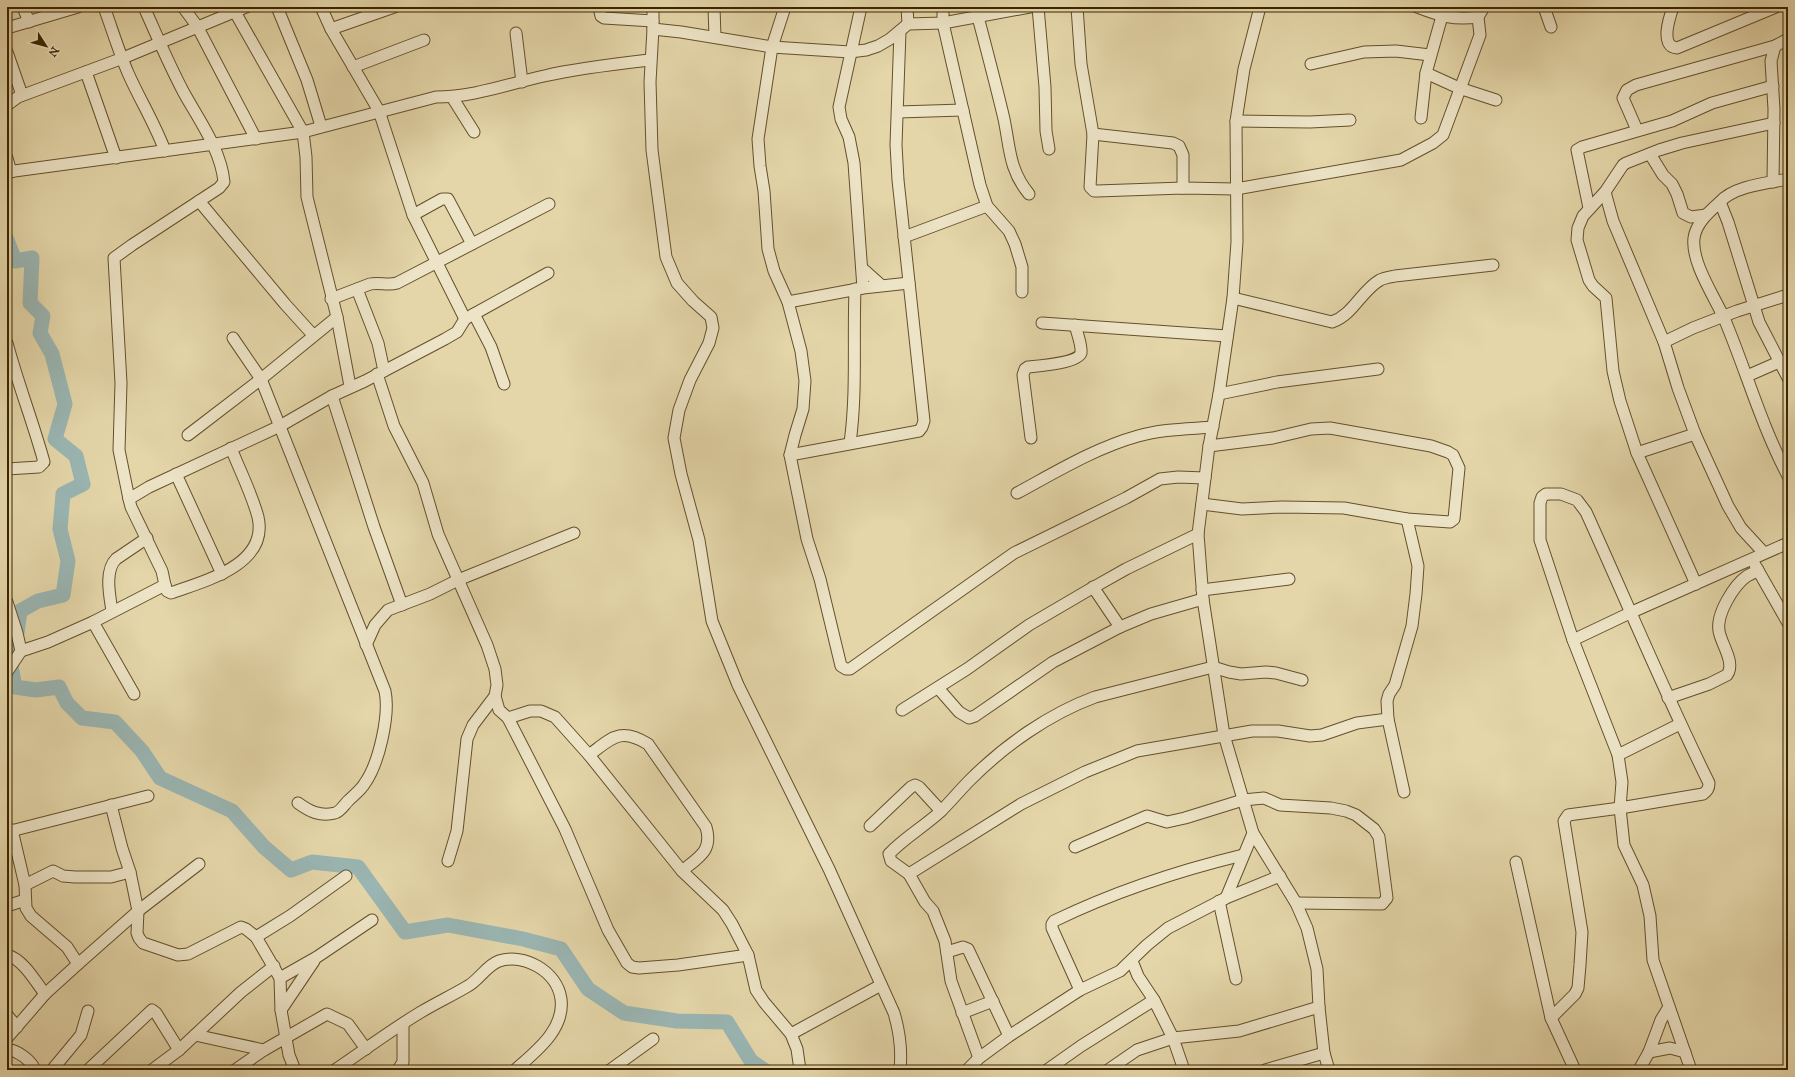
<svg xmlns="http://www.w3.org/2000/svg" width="1795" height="1077" viewBox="0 0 1795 1077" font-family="'IM FELL Great Primer',serif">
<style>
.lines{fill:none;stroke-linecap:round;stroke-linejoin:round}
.river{stroke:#9ab6b3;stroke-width:15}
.minor-casing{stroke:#64502b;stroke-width:13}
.minor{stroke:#ede4c7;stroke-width:11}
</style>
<rect width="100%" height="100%" fill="#e4d6a9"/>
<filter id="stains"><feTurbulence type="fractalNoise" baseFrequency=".005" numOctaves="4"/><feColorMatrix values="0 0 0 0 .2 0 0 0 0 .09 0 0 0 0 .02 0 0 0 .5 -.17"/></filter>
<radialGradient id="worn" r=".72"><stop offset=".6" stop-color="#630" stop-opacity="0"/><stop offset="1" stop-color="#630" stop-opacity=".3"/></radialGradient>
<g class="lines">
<!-- river -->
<polyline class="river" points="7,240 15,261 32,258 30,303 43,316 40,333 52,354 65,404 55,439 76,456 83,484 63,494 60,529 68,561 63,595 38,601 20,611 17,633 10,653 11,666 15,687 36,690 59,687 67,703 82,718 115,722 142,751 160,778 232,811 264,847 291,870 312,862 358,867 405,932 448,925 523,939 561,949 588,989 624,1013 677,1021 727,1022 751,1061 764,1070"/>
<!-- minor casing -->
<g class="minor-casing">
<g id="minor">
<polyline points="23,7 29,22"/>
<path d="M104,7c8,22 15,45 24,66 12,27 27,51 37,78"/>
<polyline points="183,7 197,26 256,139"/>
<polyline points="277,7 307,80 321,126"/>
<polyline points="321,7 331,29 379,111 413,215 465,319"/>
<polyline points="599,7 601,16 604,18 653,21"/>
<path d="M653,7v22l-3,53 2,68 14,107 11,26 16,18 18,16 2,11 -4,15 -19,37 -11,30 -5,28 7,36 18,66 13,81 26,64 91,184 65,144c6,20 8,37 6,57"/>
<polyline points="714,7 715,37"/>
<polyline points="785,7 772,47 758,139 760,166 764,191 768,249 774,271 788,302 801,351 805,381 803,409 795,435 790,455 807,539 820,579 841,666 846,669 850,669 1014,553 1126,498 1160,479 1178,477 1205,478"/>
<polyline points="861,7 839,107 841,119 849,137 854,163 863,288"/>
<polyline points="907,7 908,24"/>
<polyline points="943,7 943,23 980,185 987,206 1009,231 1015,244 1022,267 1022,292"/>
<polyline points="1038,7 1045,87 1046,131 1049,149"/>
<polyline points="1077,7 1081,64 1093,134 1090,187 1094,191 1097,191 1183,188 1236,189 1401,160 1433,143 1443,135 1480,35 1478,17"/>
<polyline points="1260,7 1244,69 1236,121 1237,242 1233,298 1219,394 1209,446 1198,534 1203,599 1224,735 1253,833 1296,903 1307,928 1317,969 1319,1007 1324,1053 1329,1070"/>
<path d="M1417,7c23,9 36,13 61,10l6,-10"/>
<polyline points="1544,7 1551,27"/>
<path d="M1673,7c-3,9 -14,40 4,41l99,-41"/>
<polyline points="235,12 303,132 306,157 307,197 337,317 350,386"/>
<polyline points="1442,16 1426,73 1459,88 1496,100"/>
<path d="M978,17c9,34 18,68 26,102 6,29 5,51 25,75"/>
<polyline points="7,28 78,7"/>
<polyline points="331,29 394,7"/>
<polyline points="653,29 681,32 772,47 850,52 866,50 878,46 890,39 908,24 943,23 1030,7"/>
<polyline points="516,33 522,82"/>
<polyline points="7,52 22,95"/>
<polyline points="1311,64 1364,52 1396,51 1430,55"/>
<polyline points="353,67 424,40"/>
<polyline points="86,72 116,158"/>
<polyline points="452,97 474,132"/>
<polyline points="7,105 18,97 123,58 246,7"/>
<polyline points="898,112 963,110"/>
<polyline points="1421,118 1426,73"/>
<polyline points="1236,121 1310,122 1350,120"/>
<polyline points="1637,130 1623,98 1627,90 1636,85 1775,46 1788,39"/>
<polyline points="1093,134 1173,143 1179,146 1183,155 1183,188"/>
<polyline points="1650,154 1663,175 1672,184 1677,194 1683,213 1691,217 1706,215"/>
<polyline points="7,158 11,172"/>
<path d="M7,172l296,-40 133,-35c37,0 72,-13 108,-21 35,-8 71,-12 106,-16"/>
<path d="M1788,179c-20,4 -54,7 -68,23l8,20 31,100 29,56"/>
<polyline points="1773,182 1774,109 1771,61 1775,46"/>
<polyline points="1605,192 1613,221 1664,342 1678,388 1695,434 1728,506 1741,528 1764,553"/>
<polyline points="199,201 285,304 313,335"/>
<path d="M1720,202c-11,10 -24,21 -26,36 -3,24 20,58 30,80 22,52 37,107 64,158"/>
<polyline points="1589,208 1577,150 1582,147 1672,121 1712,103 1773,86"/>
<polyline points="413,215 442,199 448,199 472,244"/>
<polyline points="904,237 987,206"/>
<polyline points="862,268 881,285"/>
<polyline points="357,289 378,343 384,371"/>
<path d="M1233,298l99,24c21,-7 29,-31 48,-42 4,-2 10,-3 15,-4l98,-11"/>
<path d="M331,299l39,-15c10,-2 18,2 27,-1l152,-79"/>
<polyline points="788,302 863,288 909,283"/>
<polyline points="474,314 491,347 504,384"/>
<polyline points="1042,323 1227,336"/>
<polyline points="1664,342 1693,328 1737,311 1788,295"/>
<path d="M7,343c11,41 26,79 37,119l-5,5 -32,2"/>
<polyline points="377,374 394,426 423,483 438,534 487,645 495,669 497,685 495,696 499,710 508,718 565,829 608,930 627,963 632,967 639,968 678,965 748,955"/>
<polyline points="1747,376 1779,362"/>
<polyline points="1219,394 1277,382 1378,369"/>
<polyline points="332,396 374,527 402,605"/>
<polyline points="1695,434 1637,453 1696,584"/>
<polyline points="188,435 261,379 233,338"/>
<path d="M1031,438l-8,-63 2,-6 3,-2c10,-1 50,-4 53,-14 1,-8 -4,-20 -6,-28"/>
<path d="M850,443c7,-51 3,-102 5,-154"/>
<polyline points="1637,453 1620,401 1613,371 1606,298 1593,286 1589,280 1577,240 1578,228 1583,216 1605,192 1623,165 1626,163 1659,150 1682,143 1774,123"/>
<polyline points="790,455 919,431 922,427 924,421 898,180 896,145 900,31"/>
<polyline points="176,474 222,574"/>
<path d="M1017,493c39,-21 78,-45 121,-57 24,-7 50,-7 75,-9"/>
<path d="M129,499l-10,-49 2,-67 -7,-125 18,-13 87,-57 5,-6c-3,-32 -25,-62 -40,-89 -15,-28 -27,-57 -40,-86"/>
<polyline points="1202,504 1242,509 1282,507 1344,508 1407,519 1450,522 1454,519 1459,468 1453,455 1448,452 1431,446 1330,428 1311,429 1273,438 1209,446"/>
<polyline points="1755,565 1788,623"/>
<path d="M165,585l2,6 4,2c33,-12 98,-28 87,-76 -6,-23 -18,-46 -27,-69"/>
<polyline points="1093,587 1120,627"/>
<polyline points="1202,590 1289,579"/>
<polyline points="7,602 17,633 21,651"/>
<path d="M112,611c-2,-14 -8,-40 4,-52l31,-21"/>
<polyline points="93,622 134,694"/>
<polyline points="366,645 375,625 388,610 430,594 458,580 574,533"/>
<polyline points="7,672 21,651 48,642 93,622 165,585 162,571 131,507 129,499 149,487 280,426 332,396 365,381 445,339 457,332 465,319 548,273"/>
<polyline points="938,688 959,712 969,718 975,716 1053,662 1120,627 1151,614 1203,599"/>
<path d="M1668,698l41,-14 18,-9c9,-12 -6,-31 -8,-44 -3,-17 15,-46 28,-55 4,-2 8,-4 11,-6"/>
<polyline points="902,710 967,669 1029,625 1087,591 1126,569 1198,534"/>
<polyline points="508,718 530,711 541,711 555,717 589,755 682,871 723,910 732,924 748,955 756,990 764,1002 791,1034 797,1049 800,1070"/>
<path d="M589,755c23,-17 31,-28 59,-11l58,83c7,24 -7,30 -24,44"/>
<polyline points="1618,755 1680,724"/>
<polyline points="1404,792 1388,719 1387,701 1389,694 1395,685 1412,626 1416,594 1418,566 1407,519"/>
<path d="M298,803c11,8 22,14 37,10 5,-1 9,-8 13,-12 6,-6 13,-11 17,-18 14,-20 25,-68 20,-92l-124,-312 76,-62"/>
<polyline points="111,805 122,848 130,872 138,911 137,933 139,938 143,943 178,955 188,954 241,927 246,929 256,937 280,978 281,1010 289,1055 295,1070"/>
<polyline points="870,826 911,787 915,785 919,787 941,811"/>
<polyline points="12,830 25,885 26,908 31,916 67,947 78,964"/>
<polyline points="7,832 148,796"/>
<polyline points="1075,847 1147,816 1167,822 1185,818 1243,800 1264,798 1280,805 1331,808 1346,811 1356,815 1374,829 1379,837 1387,898 1382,904 1296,903"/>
<polyline points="448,861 457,831 467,739 473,725 495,696"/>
<polyline points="1516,862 1551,1018 1575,1070"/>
<polyline points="909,874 1021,804 1085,772 1137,751 1252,731 1278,731 1310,736 1322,735 1357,723 1388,719"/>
<polyline points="25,885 53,871 63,876 75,877 111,877 130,872"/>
<polyline points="1226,898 1253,833"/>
<polyline points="1219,901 1236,979"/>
<polyline points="7,906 25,900"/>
<polyline points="256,937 290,916 346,876"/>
<polyline points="947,952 963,947 968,949 1009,1036"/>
<path d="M7,955c17,5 28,26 38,39"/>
<polyline points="1132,961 1138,976 1154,1000 1173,1038 1184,1070"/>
<polyline points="280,978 317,957 372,920"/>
<path d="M1080,990l-28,-62v-4l2,-3c62,-30 123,-50 189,-66"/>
<polyline points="281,1010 314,961"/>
<polyline points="962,1013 993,1001"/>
<polyline points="7,1015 17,1027"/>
<path d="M1551,1018l24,-24 3,-6 2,-23 2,-33 -18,-111 4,-6 52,-7 83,-14c4,-3 6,-5 6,-11 -44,-89 -82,-181 -123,-271l-9,-12 -16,-6h-15l-4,3 -2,6v37l33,100"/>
<polyline points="791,1034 881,985"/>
<polyline points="195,1035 264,1050"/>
<polyline points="7,1038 45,994 78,964 138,911 199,864"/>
<path d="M7,1049c11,2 24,11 28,21"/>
<polyline points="1649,1052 1670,1048 1685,1052"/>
<path d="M979,1058l-28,-77 -6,-40 -12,-30 -8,-9 -16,-28 -18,-13 -2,-7c15,-16 36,-28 52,-43 10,-10 19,-21 29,-31 35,-35 79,-66 125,-83l118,-30 16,5 12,2 25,-2 10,1 26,7"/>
<polyline points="52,1070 81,1035 88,1011"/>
<polyline points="88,1070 152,1010 156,1013 179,1050"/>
<polyline points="152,1070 179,1050 241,992 274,966"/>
<polyline points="235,1070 264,1050 327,1014 348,1024 366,1049"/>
<path d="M335,1070c28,-19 56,-40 86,-58 15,-9 32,-17 47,-26 11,-6 19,-21 31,-25 25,-8 58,10 62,38 4,31 -26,53 -46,71"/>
<polyline points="398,1070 403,1062 403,1024"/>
<polyline points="610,1070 653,1039"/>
<polyline points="967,1070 979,1058 1009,1036 1080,990 1120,971 1147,945 1168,928 1226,898 1280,876"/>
<polyline points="1047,1070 1081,1046 1154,1000"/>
<polyline points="1108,1070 1137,1050 1173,1038 1239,1031 1319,1007"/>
<polyline points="1265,1070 1324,1053"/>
<polyline points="1639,1070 1649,1052 1661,1020 1669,1007"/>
<polyline points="1691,1070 1653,960 1650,916 1643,885 1624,845 1620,808 1622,782 1618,755 1573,640 1632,612 1788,543"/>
</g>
</g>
<!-- minor -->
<use href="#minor" class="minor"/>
</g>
<!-- margin -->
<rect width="1795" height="1077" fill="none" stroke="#e4d6a9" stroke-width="24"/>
<rect x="8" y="8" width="1779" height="1061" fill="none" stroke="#3a2401" stroke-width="2"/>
<rect x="12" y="12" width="1771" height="1053" fill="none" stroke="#3a2401"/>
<!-- north arrow -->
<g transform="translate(46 46) rotate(126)" stroke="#ede4c7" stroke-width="3" paint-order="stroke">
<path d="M0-3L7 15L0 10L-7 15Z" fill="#3a2401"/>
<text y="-6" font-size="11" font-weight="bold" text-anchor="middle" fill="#3a2401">N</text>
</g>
<rect width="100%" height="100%" filter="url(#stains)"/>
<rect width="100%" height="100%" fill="url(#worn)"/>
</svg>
